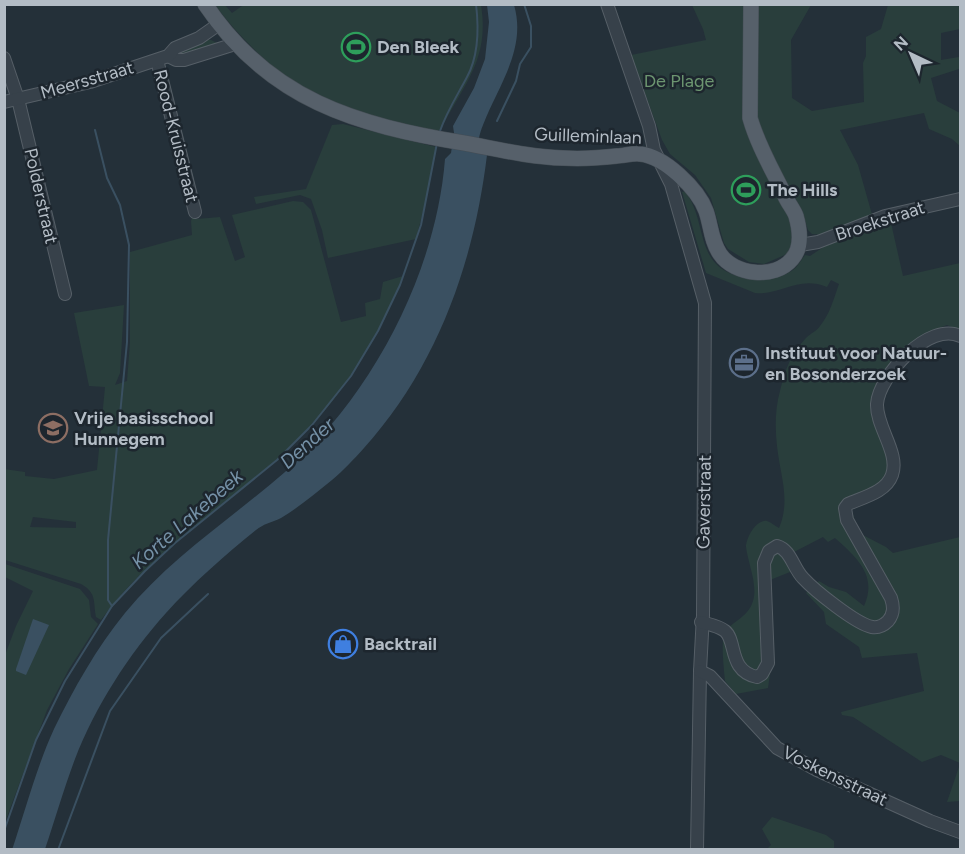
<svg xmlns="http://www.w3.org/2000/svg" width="965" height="854" viewBox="0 0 965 854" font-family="Figtree,sans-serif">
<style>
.green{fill:#293e3c;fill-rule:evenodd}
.water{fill:#3a5061}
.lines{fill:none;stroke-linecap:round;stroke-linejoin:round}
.stream{stroke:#3a5061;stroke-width:2}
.minor-casing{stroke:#565f67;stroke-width:14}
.major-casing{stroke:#444d55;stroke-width:16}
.minor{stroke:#37414a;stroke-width:12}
.major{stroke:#56606a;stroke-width:15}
.labels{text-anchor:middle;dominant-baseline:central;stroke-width:5;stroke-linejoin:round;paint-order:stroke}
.poi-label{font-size:18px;font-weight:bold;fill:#b3bcc5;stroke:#1d262e;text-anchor:start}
.street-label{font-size:18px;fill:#b3bcc5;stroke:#1d262e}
.park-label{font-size:18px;fill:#6c9570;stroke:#1d262e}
.water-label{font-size:20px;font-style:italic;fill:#7591a7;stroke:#1d262e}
</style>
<rect width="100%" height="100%" fill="#243039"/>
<!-- green -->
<g class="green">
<path d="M245,4l236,1c9,55 -18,80 -41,126 -44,-8 -92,-16 -131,-39 -37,-22 -69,-54 -94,-87h10l7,8z"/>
<polygon points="692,5 811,5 791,40 792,98 812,111 864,102 863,63 866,56 866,37 881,29 888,5 960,5 960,29 941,33 941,60 959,57 959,69 931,78 937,101 960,113 960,146 952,139 929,129 924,113 840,130 858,165 873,218 823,235 812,234 808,230 802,210 769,154 747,134 758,158 788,213 792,229 793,242 787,254 764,264 749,262 728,249 724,243 711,198 695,175 670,154 662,140 631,55 706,40 703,29"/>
<polygon points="203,40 211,40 217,43 180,56 179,52"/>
<polygon points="343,124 436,147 429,188 416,239 328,258 322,230 311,199 300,195 256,204 254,197 306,189 332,125"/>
<path d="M685,191c16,21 14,49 27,68 16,23 60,26 81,11 5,-4 8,-10 12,-15l5,1 15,-10 66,-23 12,53 57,-13v68l-13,-6c-33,10 -52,44 -72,70l17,68 -11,22 -33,14 11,34 27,14 7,6 67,-16v226l-19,-8 -19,7 -69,-45 -11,-2 -1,-3 83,-21 -7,-38 -55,5 -3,-11 -33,-23 -2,-12 -18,-19 13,-12 10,6 17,5 18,14c14,-31 -8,-49 -29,-68l-7,4 -5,-5 -29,15 14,25 -18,-5 -20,8 1,-26 -9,-3 -3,8 12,108 -3,21 -32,6 -11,-13c-1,-10 -4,-37 -1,-46 3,-12 24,-16 29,-34 5,-16 -5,-38 -7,-54 0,-9 10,-28 21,-26 4,1 8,5 12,7 12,-28 1,-53 -2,-82 -2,-18 -2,-37 3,-55 5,-22 11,-37 26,-53 5,-5 11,-7 14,-12 10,-12 14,-28 19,-42l-8,-4 -4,7c-29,-12 -47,9 -72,6l-49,-20 -24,-81z"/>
<path d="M293,201l10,1 8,8 30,112 25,-6 -1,-13 15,-4 3,-17 20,-6c-24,67 -73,139 -128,185 -60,51 -127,95 -174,159l-5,-3c-3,-16 1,-24 -15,-33l-76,-24 -1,-91 21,3v4l29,3 43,-9 8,-83 -16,-1 -15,-73 50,-8 -4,68 -5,12 12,-4 3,-39v-90l62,-17 -1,-14 2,-6 4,4 23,-2 15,44 10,-4 -13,-42zM33,517l43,5v6l-46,-1z"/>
<polygon points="5,564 80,589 89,600 91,617 98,624 69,669 47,710 5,822 5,655 16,626 33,591 5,577"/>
<polygon points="960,764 960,801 947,802"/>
<polygon points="772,817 826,835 834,841 834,849 767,849 771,845 762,829"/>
</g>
<!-- water -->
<g class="water">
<path d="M487,5h27c13,44 -16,81 -31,120 -4,9 -5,19 -7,28l11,2c-13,108 -50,212 -123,293 -10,11 -21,23 -32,32 -16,13 -34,28 -51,38 -8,4 -18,6 -25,12 -30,24 -64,54 -90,83 -37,41 -71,94 -91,146 -11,29 -20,61 -30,90l-33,1c13,-39 25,-84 42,-121 19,-39 43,-82 71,-116 45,-55 107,-95 160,-141 86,-75 151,-198 160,-313l6,-6 3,-20 -1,-7 21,-38 11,-29 4,-37z"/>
<polygon points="33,619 49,625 26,675 16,671 16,669"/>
</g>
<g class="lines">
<!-- stream -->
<g class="stream">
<polyline points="497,121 516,81 520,64 531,47 531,26 524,4"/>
<polyline points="95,130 107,178 120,205 129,245 127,342 108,540 108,600 112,606"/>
<path d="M440,131c7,-20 17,-35 27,-54 12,-22 12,-48 9,-73"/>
<polyline points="4,831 36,740 65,681 112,606 145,571 175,543 277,460 312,425 351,376 378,331 400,285 421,225 437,143"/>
<polyline points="58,850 110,711 161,638 208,594"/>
</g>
<!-- minor casing -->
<g class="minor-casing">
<g id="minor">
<polyline points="607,4 649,126 654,150 671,184 705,303 703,615 700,671 697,850"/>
<polyline points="168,56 176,60 184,60 235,44"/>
<polyline points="4,58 18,99 65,294"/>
<polyline points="157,60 195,212"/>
<polyline points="4,102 90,82 168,56 175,48 199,38 219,24"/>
<polyline points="800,245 818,242 885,216 960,199"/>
<path d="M701,622c7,2 18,4 24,9 12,10 3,40 32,46l5,-3 6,-11 -4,-100 5,-12 8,-5c14,4 16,22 26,32 11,12 53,46 69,49 6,1 12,-2 16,-6 6,-7 6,-14 3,-23l-44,-78 -2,-12 3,-4c16,-7 38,-12 44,-29 8,-22 -16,-48 -15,-71 2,-29 53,-83 83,-68"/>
<polyline points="700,671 710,676 777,748 817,770 930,821 960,832"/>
</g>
</g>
<!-- major casing -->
<g class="major-casing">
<path id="major" d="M205,4c64,96 151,121 259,139 33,6 65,14 99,15 18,1 36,0 54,-2 7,0 15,-3 23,-2 24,2 58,35 66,57 5,14 5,30 14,43 14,21 55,26 72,5 10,-11 8,-29 4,-43 -2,-6 -8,-13 -11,-20 -12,-25 -27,-50 -35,-78l1,-114"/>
</g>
<!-- minor -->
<use href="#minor" class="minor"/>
<!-- major -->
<use href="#major" class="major"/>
</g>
<!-- icons -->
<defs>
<g id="stadium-ring" transform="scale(1.5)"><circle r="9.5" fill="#1d262e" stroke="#2e9e5b" stroke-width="1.5"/><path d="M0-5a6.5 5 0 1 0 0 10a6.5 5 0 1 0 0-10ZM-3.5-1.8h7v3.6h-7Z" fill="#2e9e5b"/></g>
<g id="office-ring" transform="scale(1.5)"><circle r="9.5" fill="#1d262e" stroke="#5c6f8a" stroke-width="1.5"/><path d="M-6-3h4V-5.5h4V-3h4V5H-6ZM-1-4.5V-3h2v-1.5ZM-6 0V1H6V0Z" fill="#5c6f8a"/></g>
<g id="school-ring" transform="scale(1.5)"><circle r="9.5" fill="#1d262e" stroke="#8d6e63" stroke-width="1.5"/><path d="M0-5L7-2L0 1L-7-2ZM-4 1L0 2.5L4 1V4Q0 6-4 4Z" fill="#8d6e63"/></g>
<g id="shop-ring" transform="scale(1.5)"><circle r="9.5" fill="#1d262e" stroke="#3f7fe0" stroke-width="1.5"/><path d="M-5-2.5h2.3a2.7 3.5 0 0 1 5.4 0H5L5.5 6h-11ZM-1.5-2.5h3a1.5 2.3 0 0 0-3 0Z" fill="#3f7fe0"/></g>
</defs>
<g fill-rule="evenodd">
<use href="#stadium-ring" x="356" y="47"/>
<use href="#stadium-ring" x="746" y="190"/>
<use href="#office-ring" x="744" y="363"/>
<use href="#school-ring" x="53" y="428"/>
<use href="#shop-ring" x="343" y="644"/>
</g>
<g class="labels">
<!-- poi labels -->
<g class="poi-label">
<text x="377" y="47">Den Bleek</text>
<text x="767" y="190">The Hills</text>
<text x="765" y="353">Instituut voor Natuur-<tspan x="765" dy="21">en Bosonderzoek</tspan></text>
<text x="74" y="418">Vrije basisschool<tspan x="74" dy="21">Hunnegem</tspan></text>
<text x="364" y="644">Backtrail</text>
</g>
<!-- street labels -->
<g class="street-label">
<text transform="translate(87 80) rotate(-16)">Meersstraat</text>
<text transform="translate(176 136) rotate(76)">Rood-Kruisstraat</text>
<text transform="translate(588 136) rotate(2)">Guilleminlaan</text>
<text transform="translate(41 196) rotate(77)">Polderstraat</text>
<text transform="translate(880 221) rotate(-18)">Broekstraat</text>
<text transform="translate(704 502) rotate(-89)">Gaverstraat</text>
<text transform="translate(835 776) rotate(26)">Voskensstraat</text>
</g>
<!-- park labels -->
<g class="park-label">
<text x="679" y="81">De Plage</text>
</g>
<!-- water labels -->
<g class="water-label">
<text transform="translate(307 443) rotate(-42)">Dender</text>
<text transform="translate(187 519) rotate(-41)">Korte Lakebeek</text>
</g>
</g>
<!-- border -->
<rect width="965" height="854" fill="none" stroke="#b3bcc5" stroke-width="12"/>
<!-- north arrow -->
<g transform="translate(911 54) rotate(316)" stroke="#1d262e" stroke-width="4.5" paint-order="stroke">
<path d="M0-4.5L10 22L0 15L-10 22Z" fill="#b3bcc5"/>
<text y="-9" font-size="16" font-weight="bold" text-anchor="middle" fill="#b3bcc5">N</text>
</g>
</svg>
